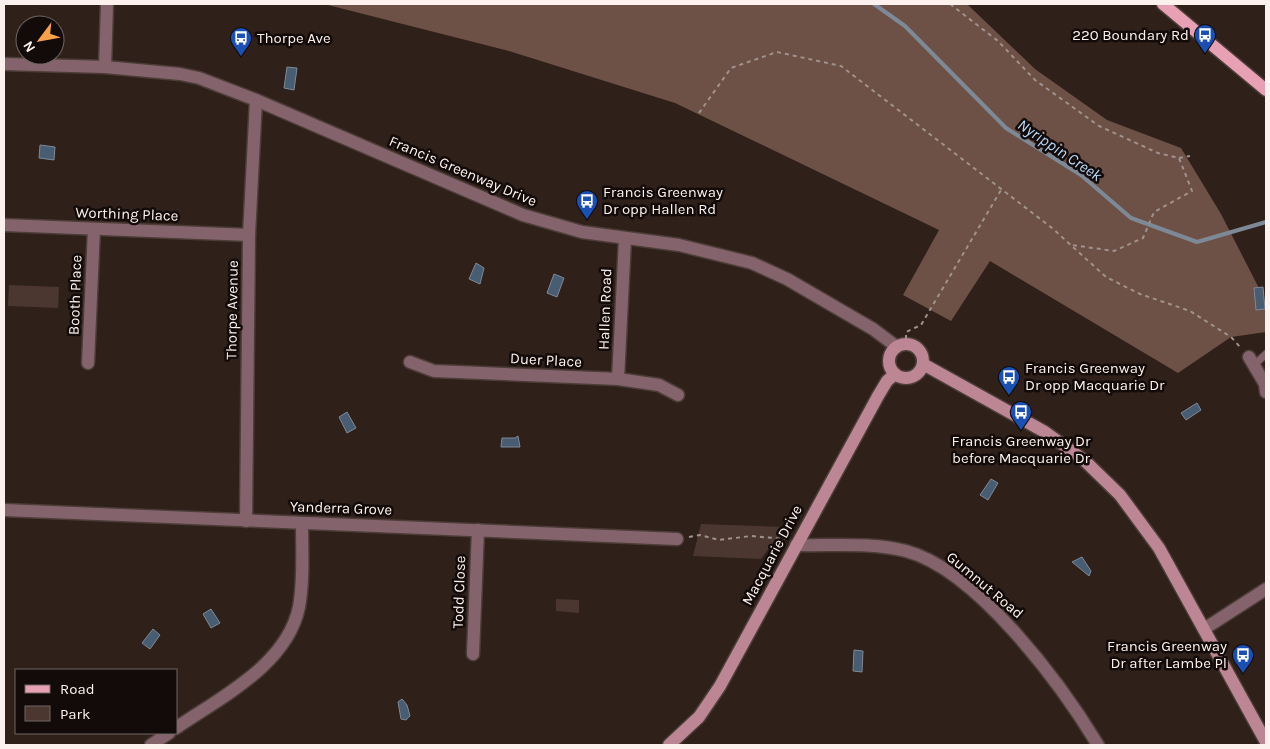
<svg xmlns="http://www.w3.org/2000/svg" width="1270" height="749" viewBox="0 0 1270 749" font-family="Karla,sans-serif">
<style>
.green{fill:#4b3730}
.forest{fill:#6e5146}
.water{fill:#485c72;stroke:#7e8997}
.lines{fill:none;stroke-linecap:round;stroke-linejoin:round}
.stream{stroke:#7e8997;stroke-width:4}
.service-casing{stroke:#4c3d38;stroke-width:9}
.minor-casing{stroke:#4c3d38;stroke-width:15}
.secondary-casing{stroke:#4c3d38;stroke-width:15}
.primary-casing{stroke:#4c3d38;stroke-width:15}
.path{stroke:#9f928e;stroke-width:2;stroke-dasharray:4 4;stroke-linecap:butt}
.service{stroke:#85636c;stroke-width:7}
.minor{stroke:#85636c;stroke-width:12}
.secondary{stroke:#bd8694;stroke-width:12}
.primary{stroke:#e8a1b4;stroke-width:12}
.labels{text-anchor:middle;dominant-baseline:central;stroke-width:5;stroke-linejoin:round;paint-order:stroke}
.poi-label{font-size:15px;fill:#fcf1ed;stroke:#120b09;text-anchor:start}
.street-label{font-size:15px;fill:#fcf1ed;stroke:#120b09}
.water-label{font-size:16px;font-style:italic;fill:#b7d8f9;stroke:#120b09}
</style>
<rect width="100%" height="100%" fill="#2f201a"/>
<!-- green -->
<g class="green">
<polygon points="9,285 59,287 58,308 8,306"/>
<polygon points="701,524 785,527 761,559 693,556"/>
<polygon points="556,599 579,600 579,613 556,611"/>
</g>
<!-- forest -->
<polygon class="forest" points="324,4 967,4 1035,69 1107,120 1181,148 1221,214 1266,302 1266,332 1231,337 1178,373 990,261 951,321 903,295 939,230 675,103 509,51"/>
<!-- water -->
<g class="water">
<polygon points="287,67 297,68 294,90 284,88"/>
<polygon points="40,145 55,147 54,160 39,158"/>
<polygon points="476,263 484,268 480,284 469,279"/>
<polygon points="554,274 564,278 557,297 547,293"/>
<polygon points="1263,287 1265,309 1256,310 1254,288"/>
<polygon points="1197,403 1201,410 1186,420 1181,413"/>
<polygon points="347,412 356,428 347,433 339,417"/>
<polygon points="518,436 520,447 501,447 502,438 515,438"/>
<polygon points="991,479 998,483 988,500 980,495"/>
<polygon points="1082,557 1091,571 1089,576 1072,562"/>
<polygon points="211,609 220,623 211,628 203,614"/>
<polygon points="153,629 160,635 150,649 142,643"/>
<polygon points="854,650 863,651 862,672 853,671"/>
<polygon points="402,699 407,705 410,716 406,720 401,719 398,702"/>
</g>
<g class="lines">
<!-- stream -->
<polyline class="stream" points="874,4 905,26 1006,128 1081,175 1131,218 1197,242 1266,222"/>
<!-- service casing -->
<g class="service-casing">
<polyline id="service" points="1254,365 1266,354"/>
</g>
<!-- minor casing -->
<g class="minor-casing">
<g id="minor">
<polyline points="4,64 105,67 180,74 199,78 256,100 523,215 582,232 679,245 752,263 787,279 873,329 897,347"/>
<polyline points="105,67 107,4"/>
<polyline points="4,225 249,235"/>
<polyline points="1249,357 1265,384 1266,392"/>
<polyline points="410,362 434,371 618,379 659,385 678,395"/>
<polyline points="88,363 94,229"/>
<polyline points="618,379 625,239"/>
<polyline points="4,510 677,539"/>
<polyline points="246,521 249,235 256,100"/>
<path d="M796,545c35,1 76,-3 110,6 71,19 155,133 192,194"/>
<polyline points="1204,629 1266,589"/>
<polyline points="473,654 478,530"/>
<path d="M176,728c45,-31 111,-63 123,-121 5,-27 3,-57 3,-84"/>
<polyline points="151,745 169,733"/>
</g>
</g>
<!-- secondary casing -->
<g class="secondary-casing">
<g id="secondary">
<circle cx="906" cy="361" r="17"/>
<polyline points="923,364 1045,432 1084,460 1120,495 1159,548 1266,742"/>
<polyline points="669,745 699,717 720,686 878,396 887,381 895,374"/>
</g>
</g>
<!-- primary casing -->
<g class="primary-casing">
<polyline id="primary" points="1163,4 1266,90"/>
</g>
<!-- path -->
<g class="path">
<polyline points="950,4 998,41 1035,80 1099,126 1158,153 1179,158 1192,191 1154,212 1143,238 1114,251 1072,245"/>
<polyline points="699,113 731,68 777,52 841,66 1052,228 1106,277 1140,294 1190,311 1231,337 1241,348"/>
<polyline points="1179,158 1190,156"/>
<polyline points="906,339 906,332 921,325 1001,190"/>
<polyline points="689,537 700,535 719,540 751,536 785,539"/>
</g>
<!-- service -->
<use href="#service" class="service"/>
<!-- minor -->
<use href="#minor" class="minor"/>
<!-- secondary -->
<use href="#secondary" class="secondary"/>
<!-- primary -->
<use href="#primary" class="primary"/>
</g>
<!-- icons -->
<defs>
<g id="bus-pin" transform="scale(1.125)"><path d="M0 17L-7.5 6A9.5 9.5 0 1 1 7.5 6Z" fill="#1a4fb4" stroke="#120b09"/><path d="M-5-6H5V4H4V6H2V4H-2V6H-4V4H-5ZM-3.5-4V0h7V-4ZM-3.5 1.2v1.5H-2V1.2ZM2 1.2v1.5H3.5V1.2Z" fill="#fff"/></g>
</defs>
<g fill-rule="evenodd">
<use href="#bus-pin" x="1205" y="35"/>
<use href="#bus-pin" x="241" y="38"/>
<use href="#bus-pin" x="587" y="201"/>
<use href="#bus-pin" x="1009" y="377"/>
<use href="#bus-pin" x="1021" y="412"/>
<use href="#bus-pin" x="1243" y="655"/>
</g>
<g class="labels">
<!-- poi labels -->
<g class="poi-label">
<text x="1189" y="35" text-anchor="end">220 Boundary Rd</text>
<text x="257" y="38">Thorpe Ave</text>
<text x="603" y="192">Francis Greenway<tspan x="603" dy="17">Dr opp Hallen Rd</tspan></text>
<text x="1025" y="368">Francis Greenway<tspan x="1025" dy="17">Dr opp Macquarie Dr</tspan></text>
<text x="1021" y="441" text-anchor="middle">Francis Greenway Dr<tspan x="1021" dy="17">before Macquarie Dr</tspan></text>
<text x="1227" y="646" text-anchor="end">Francis Greenway<tspan x="1227" dy="17">Dr after Lambe Pl</tspan></text>
</g>
<!-- street labels -->
<g class="street-label">
<text transform="translate(463 171) rotate(23)">Francis Greenway Drive</text>
<text transform="translate(127 214) rotate(2)">Worthing Place</text>
<text transform="translate(75 295) rotate(-88)">Booth Place</text>
<text transform="translate(605 309) rotate(-88)">Hallen Road</text>
<text transform="translate(232 310) rotate(-89)">Thorpe Avenue</text>
<text transform="translate(546 360) rotate(3)">Duer Place</text>
<text transform="translate(341 508) rotate(2)">Yanderra Grove</text>
<text transform="translate(772 555) rotate(-62)">Macquarie Drive</text>
<text transform="translate(985 585) rotate(40)">Gumnut Road</text>
<text transform="translate(459 592) rotate(-88)">Todd Close</text>
</g>
<!-- water labels -->
<g class="water-label">
<text transform="translate(1060 150) rotate(34)">Nyrippin Creek</text>
</g>
</g>
<!-- border -->
<rect width="1270" height="749" fill="none" stroke="#fcf1ed" stroke-width="10"/>
<!-- legend -->
<rect x="15" y="669" width="162" height="65" fill="#120b09" stroke="#706764"/>
<rect x="25" y="685" width="25" height="8" fill="#e8a1b4" stroke="#706764"/>
<text x="60" y="694" font-size="15" fill="#fcf1ed">Road</text>
<rect x="25" y="706" width="25" height="15" fill="#4b3730" stroke="#706764"/>
<text x="60" y="719" font-size="15" fill="#fcf1ed">Park</text>
<!-- north arrow -->
<g transform="translate(40 40) rotate(238)"><circle r="24" fill="#120b09" stroke="#706764"/>
<path d="M0-4L9 19L0 12L-9 19Z" fill="#f7a149"/>
<text y="-8" font-size="14" font-weight="bold" text-anchor="middle" fill="#fcf1ed">N</text>
</g>
</svg>
